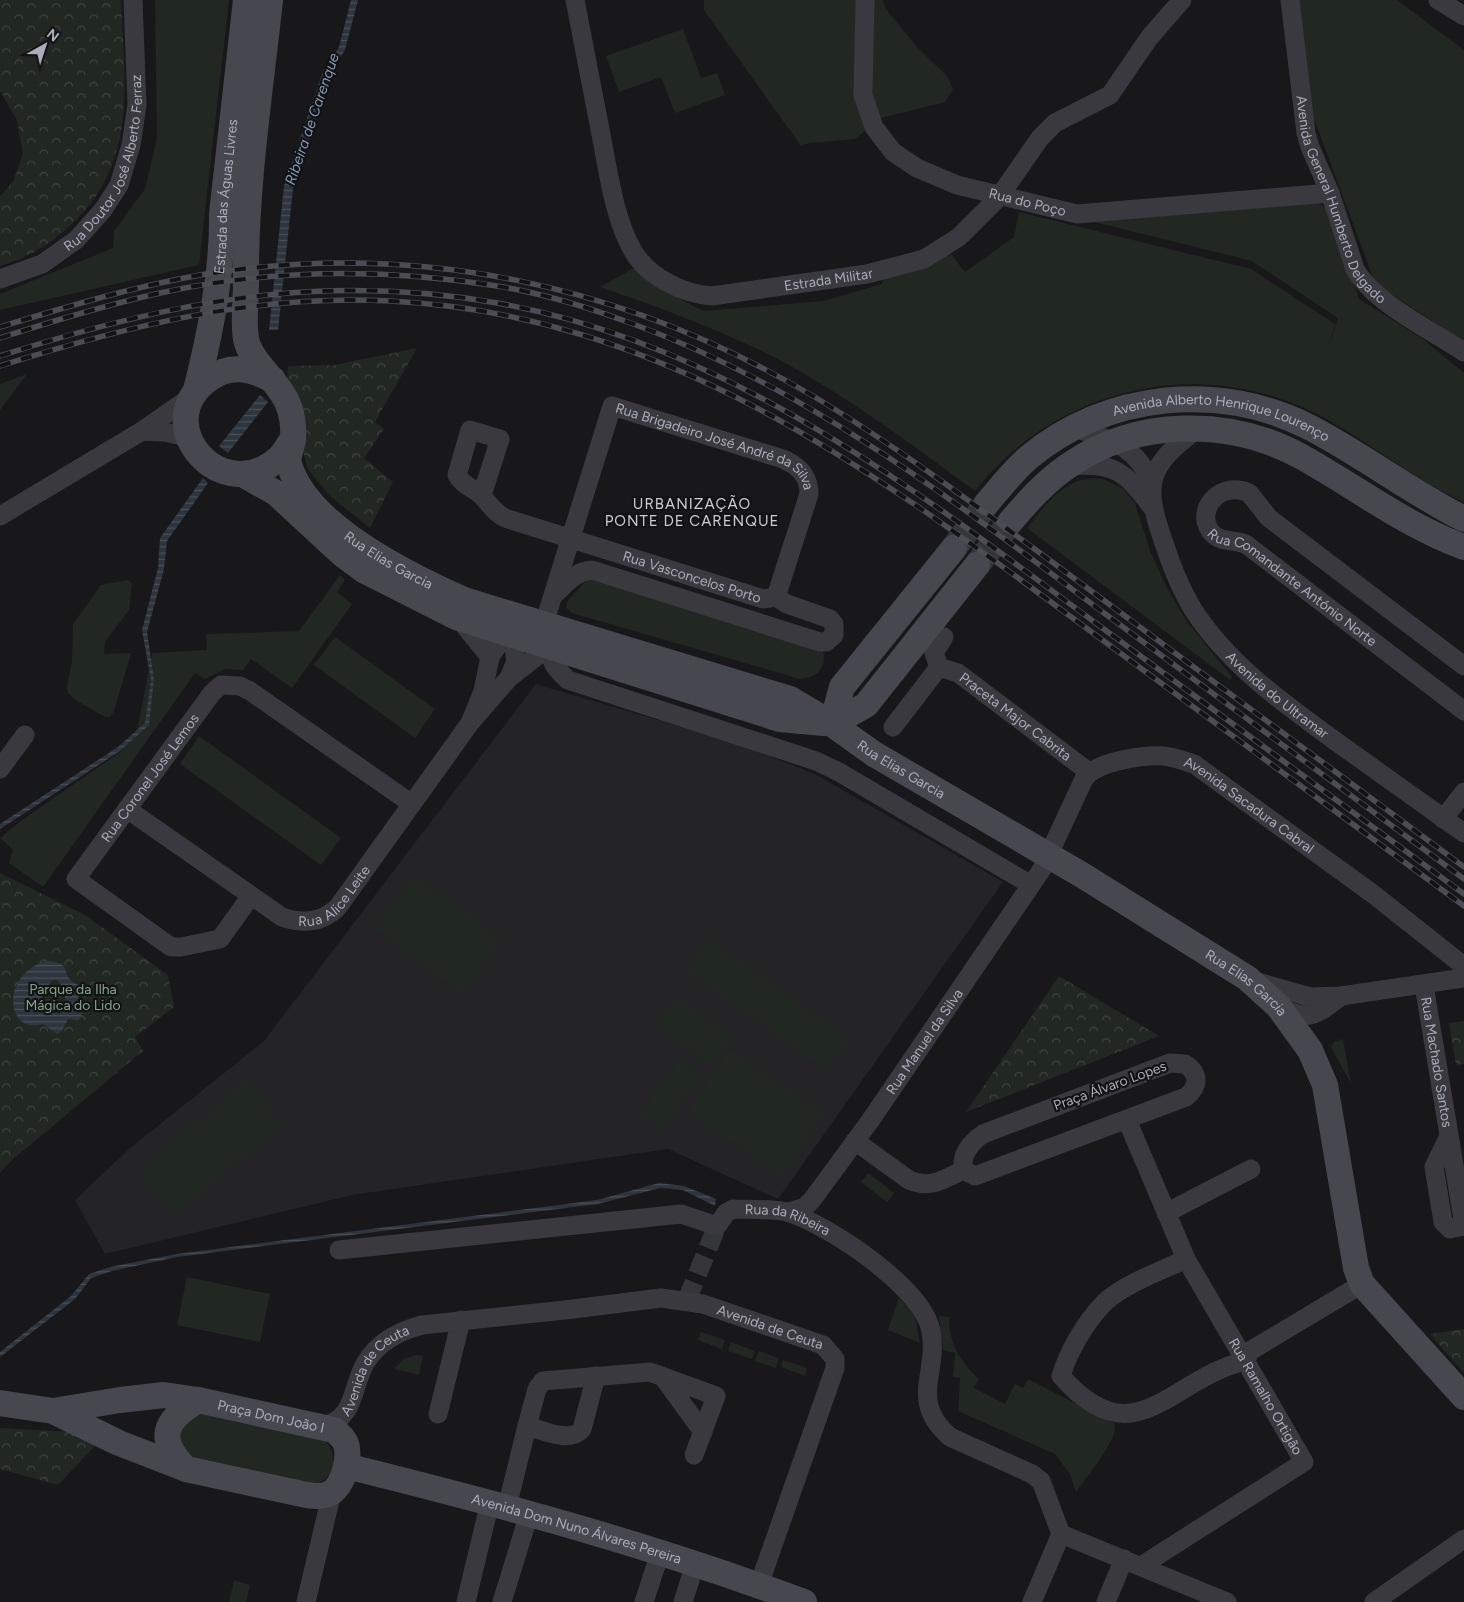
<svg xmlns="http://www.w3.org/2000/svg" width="1464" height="1602" viewBox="0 0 1464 1602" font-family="Figtree,sans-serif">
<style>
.built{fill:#242427}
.green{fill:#202821}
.forest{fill:url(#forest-crowns)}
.water{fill:url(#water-rules);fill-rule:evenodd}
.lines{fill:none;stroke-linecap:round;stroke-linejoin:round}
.street-tunnel{stroke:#35363a;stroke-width:19;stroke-dasharray:19 9;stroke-linecap:butt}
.secondary-tunnel{stroke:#35363a;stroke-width:26;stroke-dasharray:26 13;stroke-linecap:butt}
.street{stroke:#39393f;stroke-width:19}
.secondary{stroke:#47484f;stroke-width:26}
.rail-casing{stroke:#4c4d54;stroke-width:5.5}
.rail{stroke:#131315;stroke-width:4;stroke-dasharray:11;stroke-linecap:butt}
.labels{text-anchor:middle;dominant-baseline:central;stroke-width:4.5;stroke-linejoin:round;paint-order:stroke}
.street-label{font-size:14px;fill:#aaadba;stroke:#131315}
.park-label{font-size:14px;fill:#81a586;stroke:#131315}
.water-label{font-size:15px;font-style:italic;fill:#8198b5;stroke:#131315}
.neighbourhood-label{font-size:15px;letter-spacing:1px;fill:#cbcdd6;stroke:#131315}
</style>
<defs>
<pattern id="forest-crowns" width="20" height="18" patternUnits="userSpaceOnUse" patternTransform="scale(1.25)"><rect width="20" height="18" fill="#202821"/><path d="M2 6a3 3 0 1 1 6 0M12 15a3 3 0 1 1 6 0" fill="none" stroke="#3e443f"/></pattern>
<pattern id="water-rules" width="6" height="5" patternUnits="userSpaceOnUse" patternTransform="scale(1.25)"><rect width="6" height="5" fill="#2d353e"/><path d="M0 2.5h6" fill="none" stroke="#495058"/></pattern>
</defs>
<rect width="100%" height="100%" fill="#18181a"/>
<!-- built -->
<polygon class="built" points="536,684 739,744 815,774 1003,882 778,1199 668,1149 352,1195 105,1254 75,1200 129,1149 264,1041"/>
<!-- green -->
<g class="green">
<polygon points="155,0 229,0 199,265 0,310 0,294 113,248 114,231 145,189 157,138"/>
<polygon points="704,0 883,0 885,8 918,48 947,76 953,90 945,102 881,118 855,139 809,143 801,146 704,10"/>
<polygon points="1297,0 1397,0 1464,50 1464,342 1375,283 1312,113"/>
<polygon points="683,29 701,78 717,73 725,95 675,113 661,77 619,92 606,56"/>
<path d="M1320,203l10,11 29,85 65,41 40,33v129c-61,-27 -111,-76 -174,-100 -113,-43 -241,-6 -315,89 -67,-49 -134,-100 -209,-138 -54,-26 -110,-47 -166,-66l39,-22c20,19 39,35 65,46l119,-10 59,-17 3,-9 66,-21 14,18 49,-35 5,-25 232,57 84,55 -6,22 9,-28 -86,-57 -170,-42z"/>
<polygon points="27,374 0,410 0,384"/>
<path d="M1093,478l10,1 19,9 13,15 15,48 17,37 20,34 45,55 -2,3 -203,-152c18,-22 35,-48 66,-50z"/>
<polygon points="340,575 345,580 337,592 352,604 292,688 251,659 243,670 225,669 205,679 195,673 43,887 9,863 13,850 0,838 22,820 119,753 131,741 138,726 152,653 207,650 206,634 299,631"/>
<path d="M588,578l235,73c4,18 -7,27 -23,28l-228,-66 -5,-5 -1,-5z"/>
<polygon points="129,580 132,584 129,610 105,642 104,654 131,653 114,711 110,717 105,717 77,701 68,693 67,687 72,661 73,624 101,585"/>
<polygon points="335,637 435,709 415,738 314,665"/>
<polygon points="199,736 341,838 321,865 180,764"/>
<polygon points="415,875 503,939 463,994 375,930"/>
<polygon points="709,938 850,1040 827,1072 686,970"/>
<polygon points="676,996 732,1038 711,1066 655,1025"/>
<polygon points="1343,1039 1351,1084 1331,1047 1334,1042"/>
<polygon points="729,1050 825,1114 783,1177 687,1113"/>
<polygon points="681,1059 703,1075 661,1132 639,1115"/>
<polygon points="246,1079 284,1124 175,1216 138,1172"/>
<polygon points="868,1173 894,1193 887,1202 861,1182"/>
<polygon points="187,1277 270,1294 260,1342 177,1325"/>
<polygon points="899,1298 915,1317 920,1343 888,1330"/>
<path d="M939,1316l10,1c-1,24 12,47 30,62l-5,9 31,16 10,-20 8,4 5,-9 86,44c7,14 -29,56 -38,69l-6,-18 -15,-20 -97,-43 2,-33 -7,-1 2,-24 -12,-3z"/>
<polygon points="701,1332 725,1340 722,1349 698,1340"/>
<polygon points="731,1342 755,1351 752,1359 728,1351"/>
<polygon points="759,1351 779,1358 776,1368 755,1361"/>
<polygon points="417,1355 423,1356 419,1375 394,1369 403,1359"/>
<polygon points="783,1360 807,1368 805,1376 781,1367"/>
<path d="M200,1412l124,28c16,15 12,38 -10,45l-116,-21 -16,-10 -4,-26z"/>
<polygon points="234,1580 250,1585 246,1602 229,1602"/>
</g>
<!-- forest -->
<g class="forest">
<path d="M0,0h121c3,79 17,158 -44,219 -23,23 -46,38 -77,47v-69l14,-17 9,-27 -6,-33 -17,-29z"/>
<polygon points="417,348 375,422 384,429 364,458 393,482 370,528 329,495 307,468 287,381 288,366 335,365"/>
<polygon points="0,873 85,915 168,975 174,1007 135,1037 143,1051 12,1160 0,1173"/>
<polygon points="1059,976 1159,1036 966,1112"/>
<polygon points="1464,1021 1464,1064 1456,1065 1449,1023"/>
<polygon points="1464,1329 1464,1373 1430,1334"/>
<polygon points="0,1428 71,1432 95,1446 58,1485 0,1469"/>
</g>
<!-- water -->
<g class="water">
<polygon points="351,0 358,0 345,50 330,74 293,188 278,330 269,330 284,186 323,71 339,47"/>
<polygon points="260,395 268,402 228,453 219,446"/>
<polygon points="203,478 208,483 167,541 164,569 147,632 154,679 149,725 120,751 0,829 0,824 118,747 145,723 151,680 142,630 158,568 160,538"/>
<path d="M47,961c25,2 14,11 25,20 3,3 9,4 12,6v4l-6,6 6,13 -5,10 -11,-1 -6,12 -5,3 -14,-10c-38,12 -43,-51 4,-63zM52,980h5c10,9 11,25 2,34l-13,-3 -5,-19 6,-4z"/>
<polygon points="659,1183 684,1186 716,1199 715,1206 683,1190 660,1188 598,1204 177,1257 112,1271 91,1278 75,1299 0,1357 0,1352 71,1296 89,1274 110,1267 177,1254 597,1200"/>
</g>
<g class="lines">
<!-- street-tunnel -->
<polyline class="street-tunnel" points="687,1300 717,1226"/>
<!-- secondary-tunnel -->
<g class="secondary-tunnel">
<polyline points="954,548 987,503"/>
<polyline points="977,565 1011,521"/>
</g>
<!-- street -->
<g class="street">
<path id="s1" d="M575,0c9,48 19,97 28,145 6,33 13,77 30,106 15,26 50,43 79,45l155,-22 57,-15 35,-22 40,-40 41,-59 15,-15 55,-28 39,-57 33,-38"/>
<path id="s2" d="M865,0l-2,95 11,32 19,25 24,16 40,17 120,29 253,-21"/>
<path id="s3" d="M1290,0l16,133 4,14 20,46 25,76c19,34 76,61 109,83"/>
<polyline points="1438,0 1464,16"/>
<path id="s4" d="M0,279l42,-15 34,-24 27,-30 16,-25 12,-40 6,-40 -4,-105"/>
<path d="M1074,428c37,12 62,17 78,56"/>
<path id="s5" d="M1199,428c-54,39 -56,57 -34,118 7,21 17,46 29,65 36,55 92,94 144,132 42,30 84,60 126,90"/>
<polyline points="142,431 164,432 187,437"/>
<path d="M1069,466c46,-4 56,6 82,40"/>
<path id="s6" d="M482,495l18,-56 -30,-9 -13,45c6,11 17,13 25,21 9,9 10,15 23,22l258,81 13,-2"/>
<polyline points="0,516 142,431 192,396"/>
<path d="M554,595c12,-11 21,-24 38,-25l228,72h6l8,-7v-11l-4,-5 -43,-15 -11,-7"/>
<polyline points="459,619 490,657"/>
<path id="s7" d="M544,624l68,-218 171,53c16,7 26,17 26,35l-33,103"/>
<path d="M550,646c0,17 6,23 18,34l248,81 23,11 192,113"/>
<path id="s8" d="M1464,666l-195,-148 -20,-25c-32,-14 -57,22 -35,42 9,8 23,4 33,10l217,166"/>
<path id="s9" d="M939,667l19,6 131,99"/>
<polyline points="509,678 550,646"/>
<polyline points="893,727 939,667 934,653 944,637"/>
<polyline points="0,769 25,735"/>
<path id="s10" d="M127,809l155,108c20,7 40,6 56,-10l132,-184 39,-45 7,-17 -4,-26 -14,10 -8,12 -7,34 -13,32"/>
<polyline points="1443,819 1464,792"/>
<path id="s11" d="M251,896l-31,43 -39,8h-10l-95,-68 136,-186 9,-8 19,1 10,5 162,113"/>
<polyline points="1254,981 1310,997 1341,996 1464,978"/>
<path id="s12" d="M1424,985l39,234 -3,8 -10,2 -7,-7 -9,-55 14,-29"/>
<path d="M1278,1007c33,14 36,10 63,-11"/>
<path d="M1170,1063l15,1c15,10 14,22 1,33l-211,79 -12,-6c-2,-16 7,-27 20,-36z"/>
<path id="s13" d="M1127,1120l59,139 118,203 -163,104"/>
<path d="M855,1141l54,39c21,9 34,0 54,-10"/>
<path id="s14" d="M788,1212l17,-5 7,-7 58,-79 172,-252 42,-90c12,-18 59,-24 80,-23 10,1 20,5 30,8l179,130 91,72"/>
<polyline points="1166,1213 1251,1169"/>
<path id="s15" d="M339,1250l342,-36 36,12 9,-13 7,-4c16,1 43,-1 57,4 40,13 133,75 141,118 8,43 -23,69 19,106l82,37 9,7 20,53"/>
<path d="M1186,1259c-25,12 -62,25 -82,44 -19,20 -35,47 -43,73 74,84 108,3 184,-15l5,-10 112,-67"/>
<polyline points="663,1377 703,1432"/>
<polyline points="438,1414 461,1320"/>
<path id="s16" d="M323,1426c34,-8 28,-40 43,-64 13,-21 33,-31 56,-37l143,-15 96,-12 42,6 120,41 12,14v9l-76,217"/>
<polyline points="527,1426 537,1389 543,1381 650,1372 716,1396 694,1455"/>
<path d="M507,1507l20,-81c15,4 44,18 55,3l14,-53"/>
<polyline points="1061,1534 1227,1602"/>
<polyline points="306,1602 332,1492"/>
<polyline points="466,1602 490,1502"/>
<polyline points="502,1602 529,1514"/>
<polyline points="644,1602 660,1553"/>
<polyline points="683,1602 695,1564"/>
<polyline points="1032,1602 1061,1534"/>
<polyline points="1106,1602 1124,1559"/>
<polyline points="1374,1602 1464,1539"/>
</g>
<!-- secondary -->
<g class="secondary">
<path id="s17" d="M270,0c-10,93 -25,188 -24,282 0,18 -3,39 0,57 4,22 32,42 41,63 5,10 7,25 6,37 -1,8 -6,18 -4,25 18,62 121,112 175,136l326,99 42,25 42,30 208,121 165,103 31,28 32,44 15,35 31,183 6,16 102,113"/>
<path d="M273,380c-22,-11 -42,-17 -64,-1 -62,44 13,132 71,78 5,-5 9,-13 13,-19"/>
<path id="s18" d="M196,390c14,-55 27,-119 26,-176l24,-214"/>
<polyline points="244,475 276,493 342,554 365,571 456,617 780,719 824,723"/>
<path id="s19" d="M987,503c13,-15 26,-32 41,-45 79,-66 192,-77 283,-30 53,28 100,64 153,91"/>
<path d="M1011,521c18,-21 35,-40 57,-55 68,-48 162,-49 234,-9 54,30 104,69 162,90"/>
<polyline points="832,724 866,705 977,565"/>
<polyline points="832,724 842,687 954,548"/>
<path id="s20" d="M0,1403l53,8 67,-11 44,-5 34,5 136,30c6,5 13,11 13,19 2,13 -4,35 -15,43 -8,6 -21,4 -30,2l-116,-25 -67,-26 -66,-32"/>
<path id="s21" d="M346,1466c154,38 308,80 458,136"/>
<path d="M186,1469c-30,-30 -22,-49 12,-69"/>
</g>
<!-- rail casing -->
<g class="rail-casing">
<g id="rail">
<path d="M0,327c66,-20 132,-40 200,-52 216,-36 425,10 613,121 90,54 174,118 258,180 131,97 262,194 393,291"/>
<path d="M0,338c53,-17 106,-33 160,-45 110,-24 226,-25 337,-7 44,7 87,20 128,35 179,64 328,179 479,292 120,89 240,177 360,266"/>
<path d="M0,356c169,-54 319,-84 497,-53 229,40 418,186 600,321 122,90 245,180 367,270"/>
<path d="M0,366c127,-40 255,-72 390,-65 281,14 490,175 707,335 122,90 245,180 367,270"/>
</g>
</g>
<!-- rail -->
<use href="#rail" class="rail"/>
</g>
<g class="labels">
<!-- street labels -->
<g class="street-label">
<text stroke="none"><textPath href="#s4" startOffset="171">Rua Doutor José Alberto Ferraz</textPath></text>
<text stroke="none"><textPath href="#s18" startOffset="196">Estrada das Águas Livres</textPath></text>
<text stroke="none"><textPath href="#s3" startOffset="209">Avenida General Humberto Delgado</textPath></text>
<text stroke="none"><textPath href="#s2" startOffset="305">Rua do Poço</textPath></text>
<text stroke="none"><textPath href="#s1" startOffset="470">Estrada Militar</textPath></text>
<text stroke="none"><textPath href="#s19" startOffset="270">Avenida Alberto Henrique Lourenço</textPath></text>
<text stroke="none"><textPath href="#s7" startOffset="341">Rua Brigadeiro José André da Silva</textPath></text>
<text stroke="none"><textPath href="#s17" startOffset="621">Rua Elias Garcia</textPath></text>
<text stroke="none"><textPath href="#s6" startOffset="398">Rua Vasconcelos Porto</textPath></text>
<text stroke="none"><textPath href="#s8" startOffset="451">Rua Comandante António Norte</textPath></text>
<text stroke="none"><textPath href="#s5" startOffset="329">Avenida do Ultramar</textPath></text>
<text stroke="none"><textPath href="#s9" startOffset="92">Praceta Major Cabrita</textPath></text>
<text stroke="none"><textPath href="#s17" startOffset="1179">Rua Elias Garcia</textPath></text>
<text stroke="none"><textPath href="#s11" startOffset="345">Rua Coronel José Lemos</textPath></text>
<text stroke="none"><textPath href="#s14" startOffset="715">Avenida Sacadura Cabral</textPath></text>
<text stroke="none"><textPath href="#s10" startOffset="252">Rua Alice Leite</textPath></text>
<text stroke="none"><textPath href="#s17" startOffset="1585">Rua Elias Garcia</textPath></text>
<text stroke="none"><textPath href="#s14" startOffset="222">Rua Manuel da Silva</textPath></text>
<text stroke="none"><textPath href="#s12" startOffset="78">Rua Machado Santos</textPath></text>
<text transform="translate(1110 1086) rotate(-20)">Praça Álvaro Lopes</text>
<text stroke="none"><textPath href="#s15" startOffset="462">Rua da Ribeira</textPath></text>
<text stroke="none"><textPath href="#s16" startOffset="504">Avenida de Ceuta</textPath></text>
<text stroke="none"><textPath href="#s16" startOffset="80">Avenida de Ceuta</textPath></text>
<text stroke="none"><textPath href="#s13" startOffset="310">Rua Ramalho Ortigão</textPath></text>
<text stroke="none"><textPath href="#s20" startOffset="275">Praça Dom João I</textPath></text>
<text stroke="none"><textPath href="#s21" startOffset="239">Avenida Dom Nuno Álvares Pereira</textPath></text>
</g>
<!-- park labels -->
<g class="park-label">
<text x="73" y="989">Parque da Ilha<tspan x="73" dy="16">Mágica do Lido</tspan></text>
</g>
<!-- water labels -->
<g class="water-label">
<text transform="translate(312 119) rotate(-71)">Ribeira de Carenque</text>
</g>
<!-- neighbourhood labels -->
<g class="neighbourhood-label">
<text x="692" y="504">URBANIZAÇÃO<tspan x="692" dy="17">PONTE DE CARENQUE</tspan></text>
</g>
</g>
<!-- north arrow -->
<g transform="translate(45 45) rotate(39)" stroke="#131315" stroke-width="4" paint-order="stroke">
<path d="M0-4L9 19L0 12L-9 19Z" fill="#aaadba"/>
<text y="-8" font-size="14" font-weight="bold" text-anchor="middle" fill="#aaadba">N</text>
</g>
</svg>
